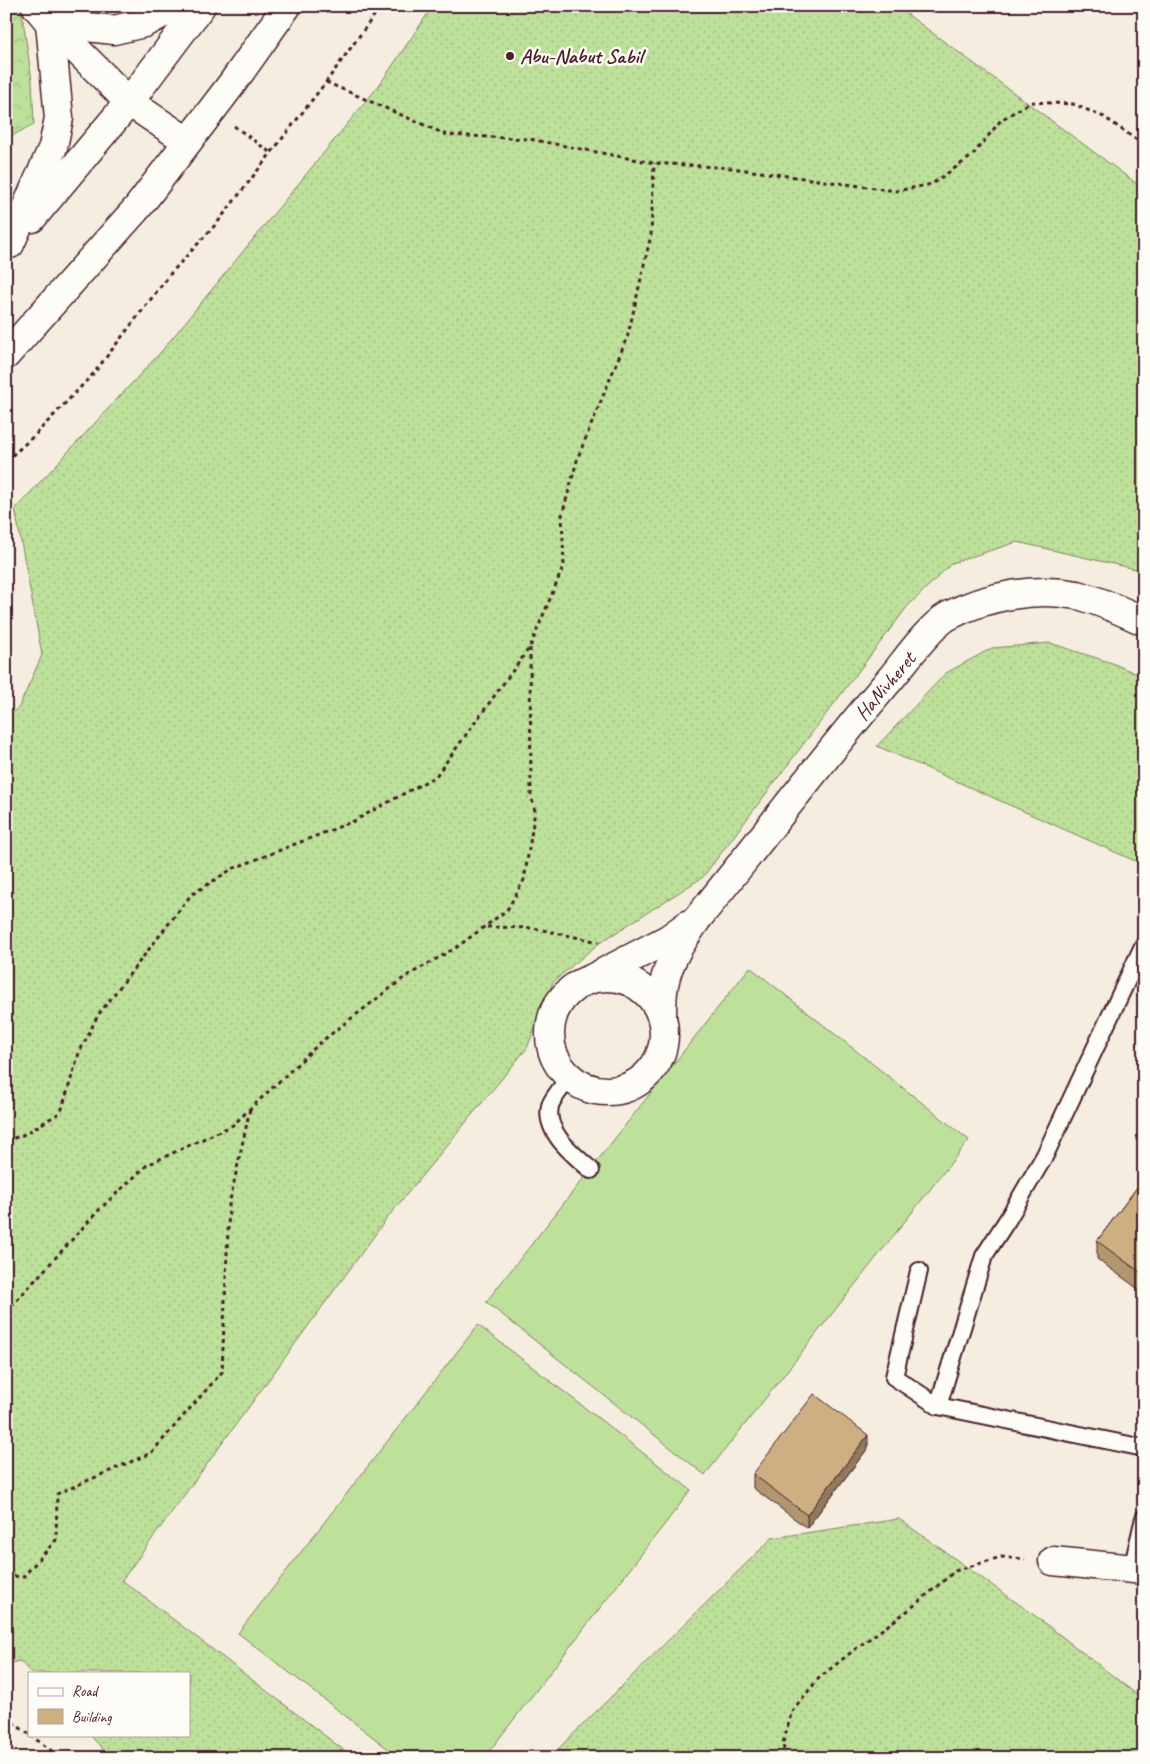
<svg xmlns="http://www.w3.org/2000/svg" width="1150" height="1764" viewBox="0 0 1150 1764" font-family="Caveat,sans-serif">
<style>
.grass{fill:url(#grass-dots);stroke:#848062}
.forest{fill:url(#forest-crowns);stroke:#848062}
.pitch{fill:#bde09a;stroke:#848062}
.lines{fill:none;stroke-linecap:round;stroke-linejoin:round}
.service-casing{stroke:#4a1f2b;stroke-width:20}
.minor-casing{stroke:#4a1f2b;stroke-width:31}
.tertiary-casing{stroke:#4a1f2b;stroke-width:31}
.trunk-casing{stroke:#4a1f2b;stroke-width:31}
.path{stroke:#4a1f2b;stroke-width:3;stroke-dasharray:4 4;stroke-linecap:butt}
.service{stroke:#fdfcf7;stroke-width:16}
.minor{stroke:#fdfcf7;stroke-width:28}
.tertiary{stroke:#fdfcf7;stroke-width:28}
.trunk{stroke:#fdfcf7;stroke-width:28}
.wall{fill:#b19670;stroke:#4a1f2b}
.shaded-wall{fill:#907a5b;stroke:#4a1f2b}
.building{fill:#ceaf82;stroke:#4a1f2b}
.poi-dot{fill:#4a1f2b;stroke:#fdfcf7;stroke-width:2}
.labels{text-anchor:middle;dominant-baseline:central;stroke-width:5;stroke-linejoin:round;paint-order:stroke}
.poi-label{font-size:21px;font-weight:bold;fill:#4a1f2b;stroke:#fdfcf7;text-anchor:start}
.street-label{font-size:21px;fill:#4a1f2b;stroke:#fdfcf7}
</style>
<defs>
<pattern id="grass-dots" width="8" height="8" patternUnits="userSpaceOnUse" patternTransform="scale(1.25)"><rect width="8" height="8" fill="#bde09a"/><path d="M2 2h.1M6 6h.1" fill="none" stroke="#a4c085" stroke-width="1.8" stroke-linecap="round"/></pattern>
<pattern id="forest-crowns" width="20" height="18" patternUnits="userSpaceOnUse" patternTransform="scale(1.25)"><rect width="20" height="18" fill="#bde09a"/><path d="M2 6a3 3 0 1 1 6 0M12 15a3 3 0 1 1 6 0" fill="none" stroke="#a4c085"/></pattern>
</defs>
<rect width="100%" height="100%" fill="#f4ede0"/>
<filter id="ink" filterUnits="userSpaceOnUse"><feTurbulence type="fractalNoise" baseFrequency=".02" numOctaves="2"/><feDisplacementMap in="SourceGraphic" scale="10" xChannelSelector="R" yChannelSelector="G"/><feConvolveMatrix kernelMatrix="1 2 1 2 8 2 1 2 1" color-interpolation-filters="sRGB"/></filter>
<g filter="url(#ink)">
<!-- grass -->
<g class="grass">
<polygon points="433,6 896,6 1144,189 1144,571 1017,542 952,563 907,607 703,877 598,944 553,982 527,1048 388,1217 122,1580 354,1758 111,1758 90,1735 189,1735 189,1673 31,1673 20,1661 6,1664 6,718 19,707 42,655 15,509 160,353 380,84"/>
<polygon points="1050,643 1112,663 1144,677 1144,865 877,746 946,673 992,648"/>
<polygon points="899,1519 1034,1615 1144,1700 1144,1758 549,1758 772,1538"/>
</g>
<!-- forest -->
<polygon class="forest" points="6,6 17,6 22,13 32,81 34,124 6,139"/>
<!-- pitch -->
<g class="pitch">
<polygon points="750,967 969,1140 705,1475 486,1302"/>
<polygon points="478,1325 691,1490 484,1758 400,1758 238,1633"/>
</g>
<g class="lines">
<!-- service casing -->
<g class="service-casing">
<g id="service">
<polyline points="1144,944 1045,1155 1008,1219 984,1256 938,1406 1144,1448"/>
<path d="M570,1077c-5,7 -18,21 -20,29 -6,26 23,48 41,64"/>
<polyline points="919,1271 894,1377 938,1406"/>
<polyline points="1132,1569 1144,1518"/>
</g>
</g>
<!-- minor casing -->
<g class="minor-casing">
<g id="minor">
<circle cx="607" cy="1034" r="57"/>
<polyline points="593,978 668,939 689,924"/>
<path d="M662,1017c0,-11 0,-22 2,-32 4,-25 20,-47 34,-67 65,-80 127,-163 194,-241 14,-17 38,-51 56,-61 38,-20 87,-29 129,-21 22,5 46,17 67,26"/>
<polyline points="1053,1561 1144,1570"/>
</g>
</g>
<!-- tertiary casing -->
<g class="tertiary-casing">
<polyline id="tertiary" points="36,6 50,23 129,102 187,141"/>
</g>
<!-- trunk casing -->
<g class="trunk-casing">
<g id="trunk">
<polyline points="32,218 129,102 201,6"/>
<polyline points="10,244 53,147 59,118 50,23 114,30 144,23 177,6"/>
<polyline points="6,355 138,207 231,85 287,6"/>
</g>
</g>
<!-- path -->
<g class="path">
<polyline points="326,82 447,135 529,139 654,163 731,168 896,191 932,184 972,156 1001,120 1031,102 1073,104 1104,117 1144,145"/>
<polyline points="234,126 271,153"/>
<polyline points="6,461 36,434 94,373 171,273 217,223 326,82 381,6"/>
<polyline points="487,927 533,928 599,942"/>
<polyline points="6,1141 25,1134 61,1112 79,1053 98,1015 191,895 232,869 354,821 436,776 530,647 564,565 562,515 578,457 628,335 651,235 654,163"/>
<polyline points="6,1312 100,1209 147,1165 233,1125 322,1041 405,977 457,947 507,910 524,880 535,811 531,795 530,647"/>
<polyline points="6,1575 23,1577 56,1540 57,1494 151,1453 222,1372 229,1205 250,1109"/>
<polyline points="6,1718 29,1734"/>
<polyline points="30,1735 61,1758"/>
<polyline points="785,1758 783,1743 792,1711 819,1678 854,1650 910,1609 955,1571 1001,1557 1025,1559"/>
</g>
<!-- service -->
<use href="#service" class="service"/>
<!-- minor -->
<use href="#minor" class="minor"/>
<!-- tertiary -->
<use href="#tertiary" class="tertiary"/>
<!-- trunk -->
<use href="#trunk" class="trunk"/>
</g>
<!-- wall -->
<g class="wall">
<polygon points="1144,1178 1144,1293 1097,1259 1097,1241"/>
<polygon points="868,1448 807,1528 753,1488 753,1474"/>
</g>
<!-- shaded-wall -->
<polygon class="shaded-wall" points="868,1435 868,1448 807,1528 807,1515"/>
<!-- building -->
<g class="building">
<polygon points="1144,1178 1144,1275 1097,1241"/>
<polygon points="814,1394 868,1435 807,1515 753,1474"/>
</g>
</g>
<!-- markers -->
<circle class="poi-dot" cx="510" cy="56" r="5"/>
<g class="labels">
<!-- poi labels -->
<g class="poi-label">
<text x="520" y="56">Abu-Nabut Sabil</text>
</g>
<!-- street labels -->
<g class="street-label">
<text transform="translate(885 686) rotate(-50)">HaNivheret</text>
</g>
</g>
<!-- margin -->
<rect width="1150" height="1764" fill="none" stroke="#fdfcf7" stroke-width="25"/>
<rect x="12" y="12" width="1125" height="1739" fill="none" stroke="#4a1f2b" stroke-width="2" filter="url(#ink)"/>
<!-- legend -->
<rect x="28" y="1672" width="162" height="65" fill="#fdfcf7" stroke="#b5a4a5"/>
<rect x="38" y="1688" width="25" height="8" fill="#fdfcf7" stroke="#b5a4a5"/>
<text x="72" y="1696" font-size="15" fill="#4a1f2b">Road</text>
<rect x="38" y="1709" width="25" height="15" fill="#ceaf82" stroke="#b5a4a5"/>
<text x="72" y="1722" font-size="15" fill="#4a1f2b">Building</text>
</svg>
